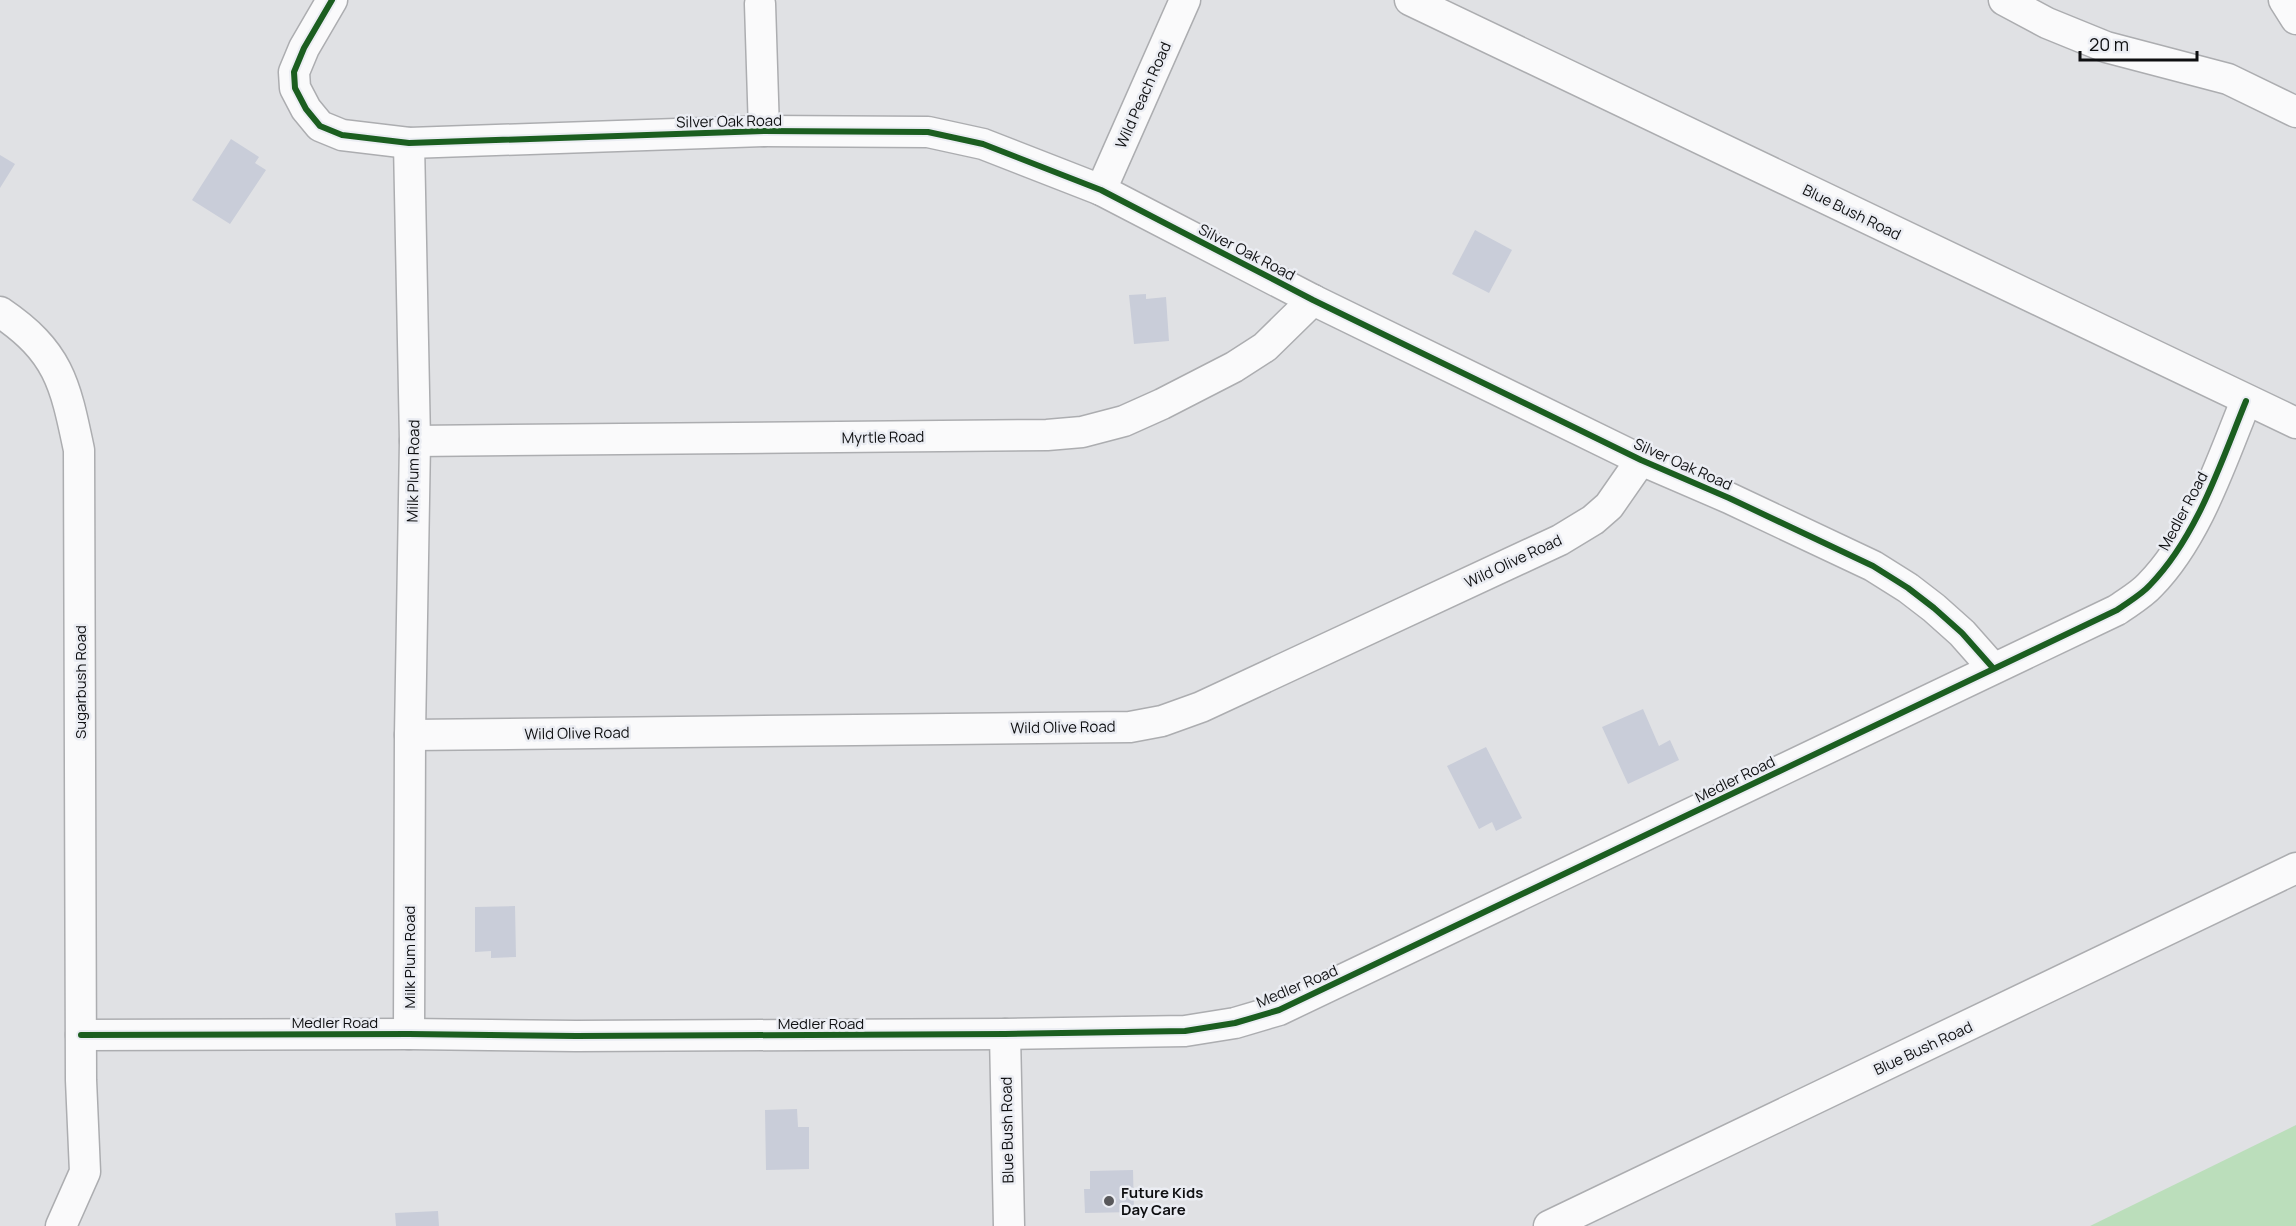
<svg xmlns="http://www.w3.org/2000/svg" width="2296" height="1226" viewBox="0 0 2296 1226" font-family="Manrope,sans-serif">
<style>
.green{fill:#bbdebb}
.building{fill:#c9cdd9}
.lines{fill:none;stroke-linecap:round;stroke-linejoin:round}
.street-casing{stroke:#acadb0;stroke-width:33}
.street{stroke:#fafafb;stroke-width:30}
.cycleway-casing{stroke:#ebedf3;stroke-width:10}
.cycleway{stroke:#1b5e20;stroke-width:6}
.poi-dot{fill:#58585b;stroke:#ebedf3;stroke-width:2}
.labels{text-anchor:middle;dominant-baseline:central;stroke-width:5;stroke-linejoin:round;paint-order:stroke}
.street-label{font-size:15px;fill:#0e0f11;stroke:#ebedf3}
.poi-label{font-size:15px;font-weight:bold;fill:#0e0f11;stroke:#ebedf3;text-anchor:start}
</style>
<rect width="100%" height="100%" fill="#e0e1e4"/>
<!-- green -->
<polygon class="green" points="2296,1125 2296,1226 2090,1226"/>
<!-- building -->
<g class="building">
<polygon points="231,139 259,157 255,163 266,170 230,224 192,200"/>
<polygon points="0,155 15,164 0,188"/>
<polygon points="1475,230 1512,250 1489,293 1452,274"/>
<polygon points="1146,294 1146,299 1166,297 1169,341 1134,344 1129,295"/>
<polygon points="1643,709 1659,746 1670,740 1679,760 1628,784 1602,727"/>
<polygon points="1486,747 1522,818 1496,831 1492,822 1479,829 1447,766"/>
<polygon points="515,906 516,957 491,958 491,951 475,952 475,907"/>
<polygon points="797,1109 798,1127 809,1127 809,1169 766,1170 765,1110"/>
<polygon points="1133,1170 1134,1212 1085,1213 1084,1189 1090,1189 1090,1171"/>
<polygon points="438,1211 439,1226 396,1226 395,1213"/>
</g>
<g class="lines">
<!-- street casing -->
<g class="street-casing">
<g id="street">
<polyline points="332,0 304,48 294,72 295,88 306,109 320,126 342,135 409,143 764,131 928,132 983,144 1101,190 1313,300 1641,460 1729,498 1873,566 1908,588 1934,608 1962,633 1993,668"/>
<polyline points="1410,0 2296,423"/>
<polyline points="2004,0 2047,23 2106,47 2228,79 2296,112"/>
<polyline points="2284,0 2296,19"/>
<polyline points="760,4 764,131"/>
<polyline points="1101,190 1185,0"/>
<path d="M0,312c59,40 65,71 79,138l2,630 4,92 -24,54"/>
<polyline points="415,441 1047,435 1082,432 1124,421 1162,404 1234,367 1265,347 1313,300"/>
<polyline points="410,735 1130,727 1162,721 1201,707 1560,540 1593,520 1609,506 1641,460"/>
<polyline points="409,1034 410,735 415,441 409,143"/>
<polyline points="1005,1034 1009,1226"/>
<path d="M81,1035l328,-1 167,2 429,-2 180,-3 50,-8 44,-13 838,-400c11,-8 24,-15 33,-25 47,-48 71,-123 96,-184"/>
<polyline points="1549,1226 2296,868"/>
</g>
</g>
<!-- street -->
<use href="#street" class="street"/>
<!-- cycleway casing -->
<g class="cycleway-casing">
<g id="cycleway">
<polyline points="332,0 304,48 294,72 295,88 306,109 320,126 342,135 409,143 764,131 928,132 983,144 1101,190 1313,300 1641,460 1729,498 1873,566 1908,588 1934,608 1962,633 1993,668"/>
<path d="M81,1035l328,-1 167,2 429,-2 180,-3 50,-8 44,-13 838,-400c11,-8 24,-15 33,-25 47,-48 71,-123 96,-184"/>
</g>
</g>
<!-- cycleway -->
<use href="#cycleway" class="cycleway"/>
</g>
<!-- markers -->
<circle class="poi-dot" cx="1109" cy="1201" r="6"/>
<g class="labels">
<!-- street labels -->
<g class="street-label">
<text transform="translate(1143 95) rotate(-66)">Wild Peach Road</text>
<text transform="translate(729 121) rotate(-1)">Silver Oak Road</text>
<text transform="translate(1852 212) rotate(26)">Blue Bush Road</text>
<text transform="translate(1247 252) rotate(27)">Silver Oak Road</text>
<text transform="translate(883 437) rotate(-1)">Myrtle Road</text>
<text transform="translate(1683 464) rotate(24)">Silver Oak Road</text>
<text transform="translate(413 471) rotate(-89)">Milk Plum Road</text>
<text transform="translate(2183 511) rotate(-62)">Medler Road</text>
<text transform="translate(1513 561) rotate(-25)">Wild Olive Road</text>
<text transform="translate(80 682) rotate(-90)">Sugarbush Road</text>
<text transform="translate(1063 727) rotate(-1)">Wild Olive Road</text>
<text transform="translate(577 733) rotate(-1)">Wild Olive Road</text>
<text transform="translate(1735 779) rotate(-26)">Medler Road</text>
<text transform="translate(409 957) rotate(-90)">Milk Plum Road</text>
<text transform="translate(1297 986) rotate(-23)">Medler Road</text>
<text x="335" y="1022">Medler Road</text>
<text x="821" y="1023">Medler Road</text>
<text transform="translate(1923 1048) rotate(-25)">Blue Bush Road</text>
<text transform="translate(1007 1130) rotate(-91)">Blue Bush Road</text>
</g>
<!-- poi labels -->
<g class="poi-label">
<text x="1121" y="1192">Future Kids<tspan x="1121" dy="17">Day Care</tspan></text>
</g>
</g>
<!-- scale -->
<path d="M2080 51v9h117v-9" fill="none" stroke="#0e0f11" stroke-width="3"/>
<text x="2089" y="51" font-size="18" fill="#0e0f11" stroke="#ebedf3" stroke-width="4.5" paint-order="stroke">20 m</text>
</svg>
